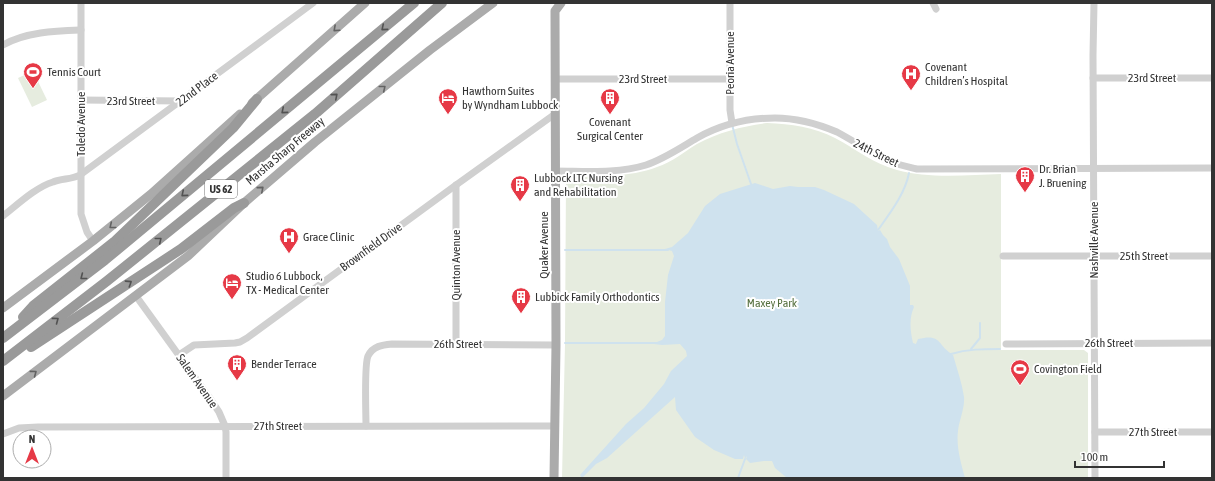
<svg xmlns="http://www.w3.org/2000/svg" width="1215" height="481" viewBox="0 0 1215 481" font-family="'Asap Condensed',sans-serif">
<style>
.green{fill:#e6ecdf}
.water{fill:#cfe2ee}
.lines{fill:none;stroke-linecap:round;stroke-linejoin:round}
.stream{stroke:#cfe2ee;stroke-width:2}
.minor{stroke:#d0d0d0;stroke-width:7}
.major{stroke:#ababab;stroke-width:9}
.highway{stroke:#9a9a9a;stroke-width:10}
.oneway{stroke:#525252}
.oneway2{stroke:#636363}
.labels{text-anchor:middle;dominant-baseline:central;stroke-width:4;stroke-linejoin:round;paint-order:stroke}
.shield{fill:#fff;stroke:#707070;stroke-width:1}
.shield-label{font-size:11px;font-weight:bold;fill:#333}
.street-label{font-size:12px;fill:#333;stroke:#fff}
.poi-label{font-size:12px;fill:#333;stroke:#fff;text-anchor:start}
.park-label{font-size:12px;fill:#56703f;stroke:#fff}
</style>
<rect width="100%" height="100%" fill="#fff"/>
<!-- green -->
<g class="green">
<polygon points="33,71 47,100 32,107 18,78"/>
<path d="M767,123c24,1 47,4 68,15 21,11 39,26 62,32 31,9 72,5 104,4v176h83l4,3v125h-526l3,-134 1,-166 3,-2c29,-1 60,2 88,-9 15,-5 27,-15 40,-23 22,-12 46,-18 70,-21z"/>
</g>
<!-- water -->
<path class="water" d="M755,183l18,6 17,-3 8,1h17l9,3 30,14 23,21 1,6 2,-1 3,5 4,4 3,8 9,12 9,22 2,5v19h3l1,2c-5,11 -4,23 -1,36l3,1 2,-5c24,-6 19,6 34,15l-1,1h2c4,14 9,28 11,42 1,11 -5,24 -6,34 -2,16 3,32 7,47h-178l-12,-10 -3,-7h-8l-14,2 -4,-4 1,-3 -2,3 -1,-4 -1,4h-8l-21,-9 -19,-13 -19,-27 -1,-13 -68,61 -11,6 -14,14 -2,-3 46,-51 18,-16 20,-24 7,-13 16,-15 -1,-5 -6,-7 -18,1 -8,-1h5v-2h-2l5,-2 3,-4v-34l3,-27 6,-19 -2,-5 -7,-2 7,-2 16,-14 17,-27 15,-12z"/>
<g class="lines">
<!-- stream -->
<g class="stream">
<polyline points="732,124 737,144 751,184"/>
<path d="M878,230c12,-17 27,-36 31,-57"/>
<polyline points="565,250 668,250"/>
<polyline points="565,343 660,343"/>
<polyline points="971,349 980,338 980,323"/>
<path d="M951,354c17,-5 32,-5 49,-5"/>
<polyline points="738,478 745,459"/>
</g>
<!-- minor -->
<g class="minor">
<polyline points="81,3 81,214 87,232 93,241"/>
<polyline points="730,3 730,110 732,123"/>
<polyline points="933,3 936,9"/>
<polyline points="1094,3 1093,55 1095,478"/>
<path d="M3,45c23,-13 52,-14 78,-15"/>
<polyline points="1093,78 1212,78"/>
<polyline points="555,79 730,79"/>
<polyline points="81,100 181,101"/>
<path d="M555,171c30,0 62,3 91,-6 18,-6 34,-17 51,-27 25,-14 50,-20 78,-20 21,0 43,6 62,14 15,8 30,18 45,26 11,6 23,8 35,11l295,-1"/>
<polyline points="456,185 456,344"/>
<path d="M3,216c14,-11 33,-29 50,-34 9,-4 18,-2 27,-7l233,-172"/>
<polyline points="1003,256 1212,256"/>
<polyline points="136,296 209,397 219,412 225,426 226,432 226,478"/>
<polyline points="1006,344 1212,343"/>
<polyline points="179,355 194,345 235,343 240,342 247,338 456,185 555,114"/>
<path d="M366,426c0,-13 -2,-61 2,-70 5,-10 14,-11 24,-12l164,1"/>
<polyline points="1095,432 1212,432"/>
<polyline points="3,434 19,428 38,427 555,426"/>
</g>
<!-- major -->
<g class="major">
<polyline points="252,103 365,3"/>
<polyline points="3,308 93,241 151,194 240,114"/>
<polyline points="3,396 188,256 244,203 315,142 430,50 493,3"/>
<polyline points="554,478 556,345 555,11 561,3"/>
</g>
<!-- highway -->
<g class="highway">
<polyline points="23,317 33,306 114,242 233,128 257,99"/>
<polyline points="3,338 105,260 414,3"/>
<polyline points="31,347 181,249 234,208 244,203"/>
<polyline points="3,361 107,281 315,114 442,3"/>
</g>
</g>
<!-- one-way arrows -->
<defs><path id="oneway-chevron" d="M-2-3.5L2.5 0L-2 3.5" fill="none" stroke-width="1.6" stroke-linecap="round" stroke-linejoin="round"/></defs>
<g class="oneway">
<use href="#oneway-chevron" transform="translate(384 28) rotate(140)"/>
<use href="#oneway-chevron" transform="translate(335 96) rotate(-41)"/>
<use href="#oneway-chevron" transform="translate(284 111) rotate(140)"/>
<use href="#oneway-chevron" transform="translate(184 194) rotate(140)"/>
<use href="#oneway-chevron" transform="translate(159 240) rotate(-39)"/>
<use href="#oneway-chevron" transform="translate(83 277) rotate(142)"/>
<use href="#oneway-chevron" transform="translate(129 283) rotate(-33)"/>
<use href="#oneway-chevron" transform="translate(56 320) rotate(-37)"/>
</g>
<g class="oneway2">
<use href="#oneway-chevron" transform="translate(336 29) rotate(138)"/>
<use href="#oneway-chevron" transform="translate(383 88) rotate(-39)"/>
<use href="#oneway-chevron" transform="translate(261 189) rotate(-41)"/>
<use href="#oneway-chevron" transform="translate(112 226) rotate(141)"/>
<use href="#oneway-chevron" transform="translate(34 373) rotate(-37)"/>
</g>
<!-- icons -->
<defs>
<g id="stadium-pin" transform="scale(1)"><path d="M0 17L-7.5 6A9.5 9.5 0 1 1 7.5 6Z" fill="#e63946" stroke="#fff"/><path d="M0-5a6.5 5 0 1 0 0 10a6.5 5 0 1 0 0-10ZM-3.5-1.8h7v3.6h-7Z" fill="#fff"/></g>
<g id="hospital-pin" transform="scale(1)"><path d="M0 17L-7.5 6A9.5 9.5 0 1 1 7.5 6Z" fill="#e63946" stroke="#fff"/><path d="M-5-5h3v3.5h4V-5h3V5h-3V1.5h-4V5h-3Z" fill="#fff"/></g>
<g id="hotel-pin" transform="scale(1)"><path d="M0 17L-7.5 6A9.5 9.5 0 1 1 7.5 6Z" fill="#e63946" stroke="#fff"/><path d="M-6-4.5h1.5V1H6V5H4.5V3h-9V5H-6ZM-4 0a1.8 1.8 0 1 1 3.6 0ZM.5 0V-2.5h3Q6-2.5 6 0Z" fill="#fff"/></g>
<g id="building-pin" transform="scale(1)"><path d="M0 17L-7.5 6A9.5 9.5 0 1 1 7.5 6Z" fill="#e63946" stroke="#fff"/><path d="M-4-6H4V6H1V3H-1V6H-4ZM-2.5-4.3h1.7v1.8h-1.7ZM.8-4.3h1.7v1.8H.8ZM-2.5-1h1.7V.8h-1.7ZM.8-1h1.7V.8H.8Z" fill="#fff"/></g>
</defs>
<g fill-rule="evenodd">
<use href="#stadium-pin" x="33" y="72"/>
<use href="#hospital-pin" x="911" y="74"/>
<use href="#hotel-pin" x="448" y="98"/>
<use href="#building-pin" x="610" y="98"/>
<use href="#building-pin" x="1025" y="176"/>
<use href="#building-pin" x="520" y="185"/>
<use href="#hospital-pin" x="289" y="237"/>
<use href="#hotel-pin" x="232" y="283"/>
<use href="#building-pin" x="521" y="297"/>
<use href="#building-pin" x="237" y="364"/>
<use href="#stadium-pin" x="1020" y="369"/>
</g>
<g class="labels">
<!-- shield labels -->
<rect class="shield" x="205" y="180" width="32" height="18" rx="3"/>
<g class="shield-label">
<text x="221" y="189">US 62</text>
</g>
<!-- street labels -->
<g class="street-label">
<text transform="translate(730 63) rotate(-90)">Peoria Avenue</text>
<text x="1152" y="78">23rd Street</text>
<text x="643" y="79">23rd Street</text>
<text transform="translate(197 89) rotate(-37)">22nd Place</text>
<text x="131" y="101">23rd Street</text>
<text transform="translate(81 124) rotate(-90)">Toledo Avenue</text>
<text transform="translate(285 151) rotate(-40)">Marsha Sharp Freeway</text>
<text transform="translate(876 153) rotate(26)">24th Street</text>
<text transform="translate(1094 240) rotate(-90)">Nashville Avenue</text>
<text transform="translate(544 245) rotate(-90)">Quaker Avenue</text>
<text transform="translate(371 247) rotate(-36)">Brownfield Drive</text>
<text x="1144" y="256">25th Street</text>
<text transform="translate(456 265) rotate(-90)">Quinton Avenue</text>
<text x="1109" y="343">26th Street</text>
<text x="458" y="344">26th Street</text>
<text transform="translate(197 381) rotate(55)">Salem Avenue</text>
<text x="278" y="426">27th Street</text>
<text x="1153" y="432">27th Street</text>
</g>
<!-- poi labels -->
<g class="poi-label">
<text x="925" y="67">Covenant<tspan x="925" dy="14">Children’s Hospital</tspan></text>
<text x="47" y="72">Tennis Court</text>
<text x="462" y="91">Hawthorn Suites<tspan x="462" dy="14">by Wyndham Lubbock</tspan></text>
<text x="610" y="122" text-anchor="middle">Covenant<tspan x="610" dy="14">Surgical Center</tspan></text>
<text x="1039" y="169">Dr. Brian<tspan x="1039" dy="14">J. Bruening</tspan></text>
<text x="534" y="178">Lubbock LTC Nursing<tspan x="534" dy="14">and Rehabilitation</tspan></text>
<text x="303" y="237">Grace Clinic</text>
<text x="246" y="276">Studio 6 Lubbock,<tspan x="246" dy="14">TX - Medical Center</tspan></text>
<text x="535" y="297">Lubbick Family Orthodontics</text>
<text x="251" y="364">Bender Terrace</text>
<text x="1034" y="369">Covington Field</text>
</g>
<!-- park labels -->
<g class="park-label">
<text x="772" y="303">Maxey Park</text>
</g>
</g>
<!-- border -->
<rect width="1215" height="481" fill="none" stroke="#333333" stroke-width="8"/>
<!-- north arrow -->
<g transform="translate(32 449)"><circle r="19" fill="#ffffff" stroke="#adadad"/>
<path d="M0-3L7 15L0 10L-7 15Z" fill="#e63946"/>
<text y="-6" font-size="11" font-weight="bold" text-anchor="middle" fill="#333333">N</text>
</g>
<!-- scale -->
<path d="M1075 461v6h89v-6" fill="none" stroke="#333333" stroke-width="2"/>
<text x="1081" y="461" font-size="12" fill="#333333" stroke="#ffffff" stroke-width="3" paint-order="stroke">100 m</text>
</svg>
